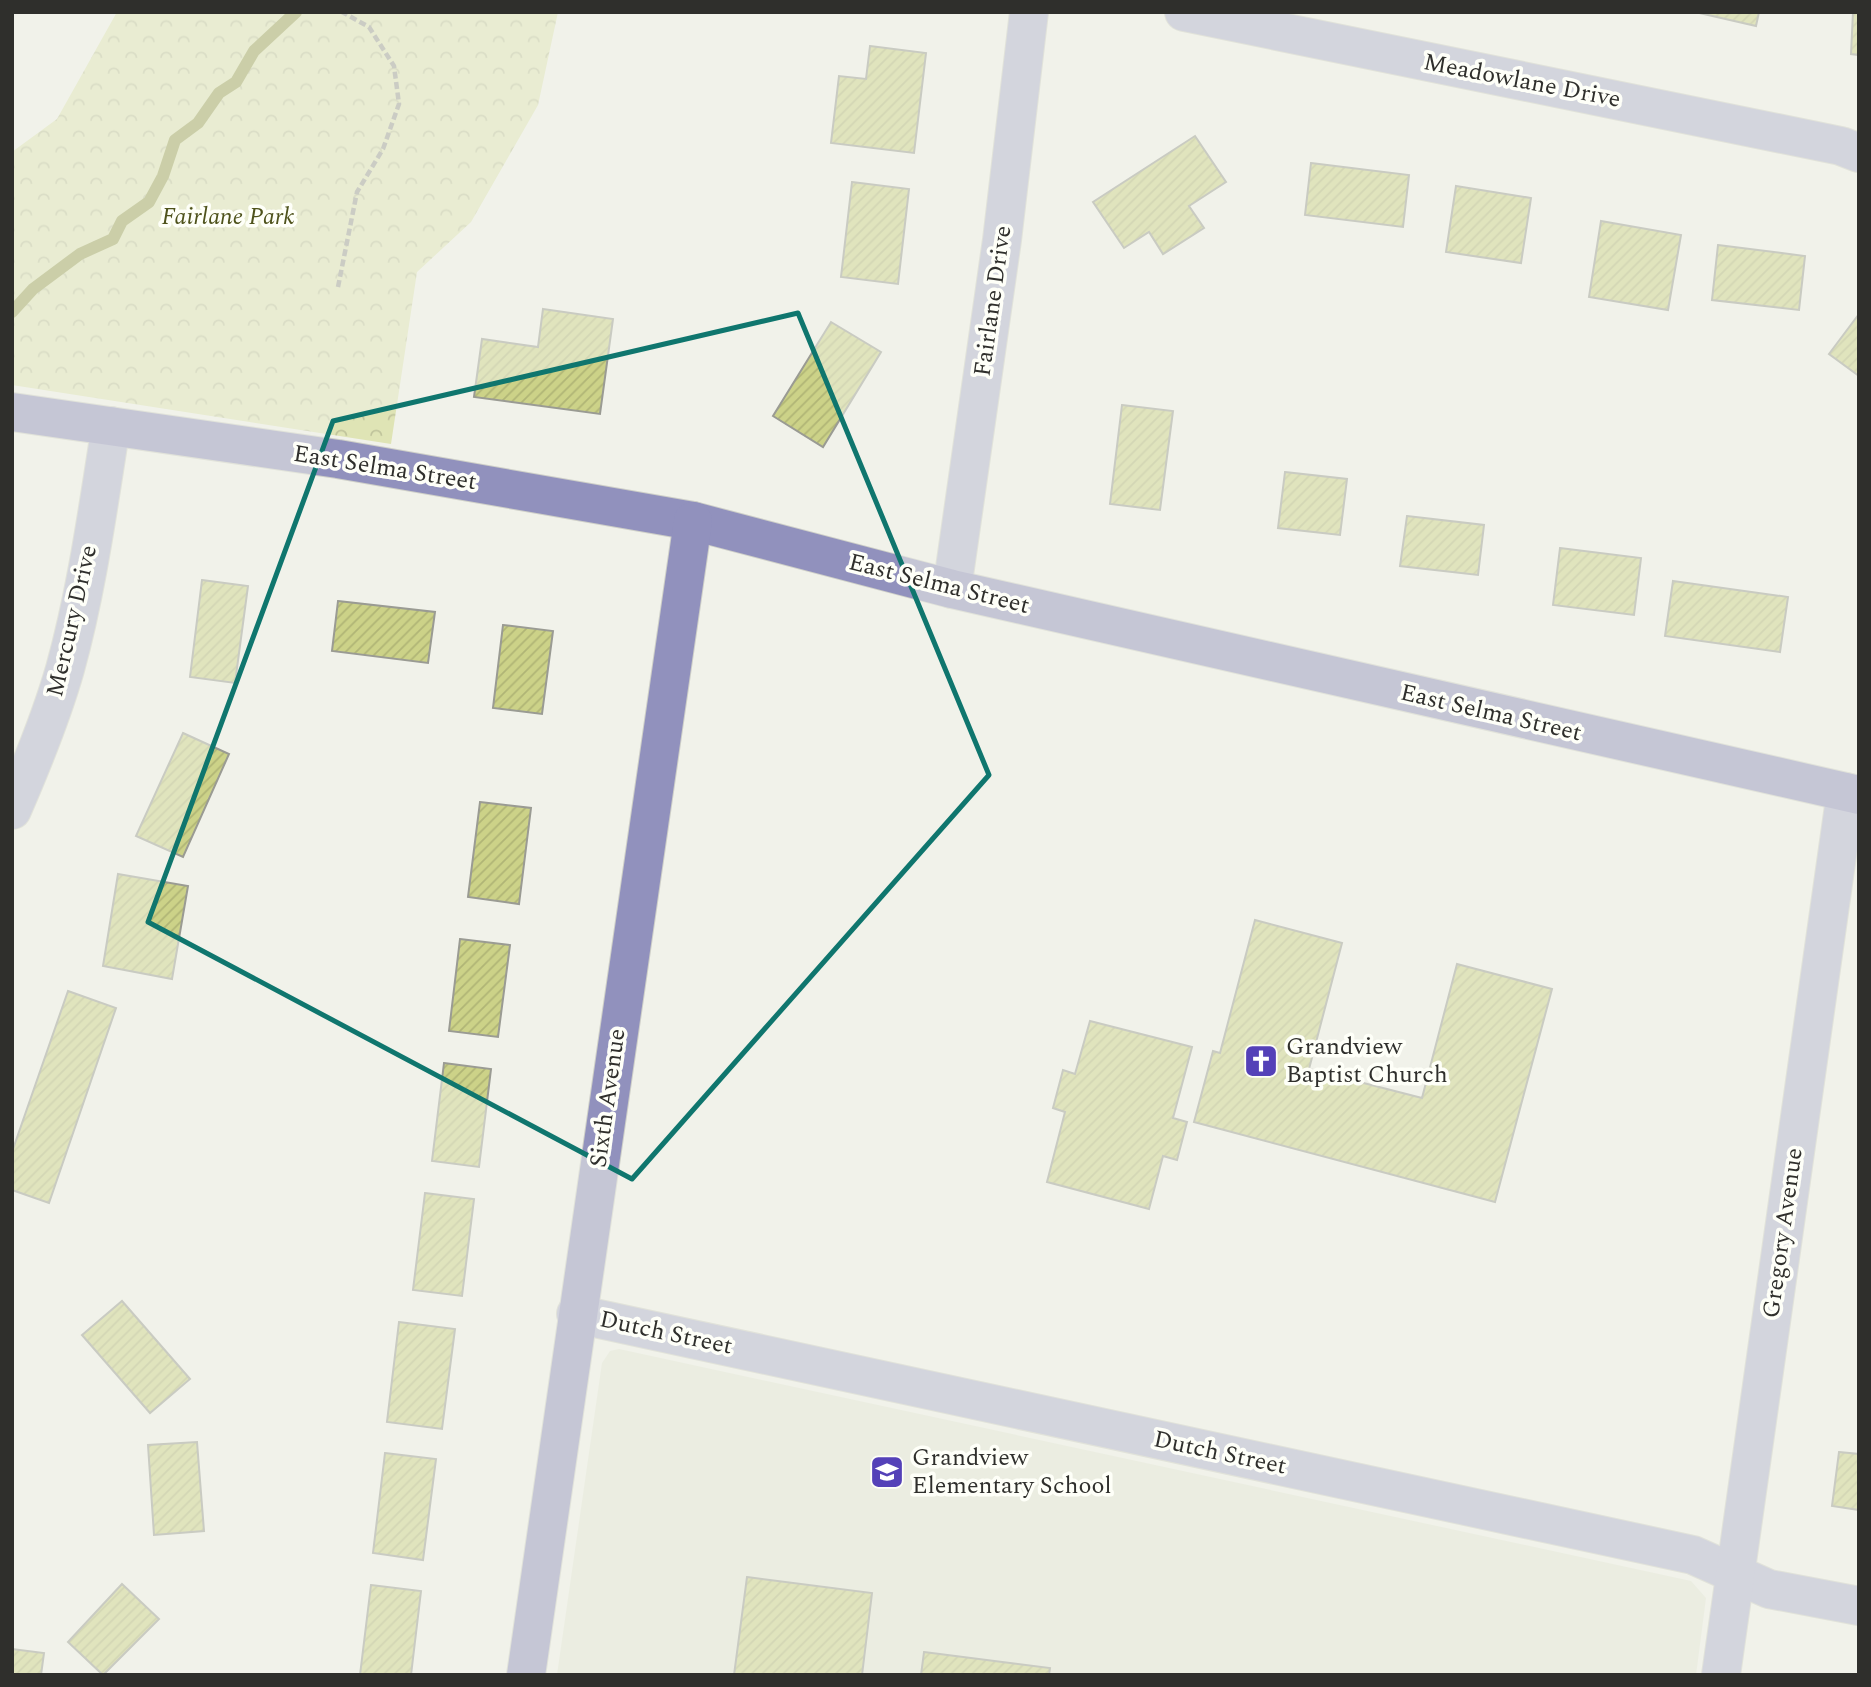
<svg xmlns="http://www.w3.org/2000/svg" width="1871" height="1687" viewBox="0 0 1871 1687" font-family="Spectral,serif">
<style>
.built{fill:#e4e6d8}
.park{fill:url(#park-crowns)}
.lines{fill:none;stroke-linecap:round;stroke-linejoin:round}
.stream{stroke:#9da25a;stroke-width:12}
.building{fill:url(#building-hatch);stroke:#9a9b93;stroke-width:2}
.street-casing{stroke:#cecfc8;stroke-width:40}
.secondary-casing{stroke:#cecfc8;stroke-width:40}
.path{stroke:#9e9e98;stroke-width:4.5;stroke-dasharray:7 3.5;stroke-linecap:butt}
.street{stroke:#b0b1cf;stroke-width:38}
.secondary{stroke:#9191bd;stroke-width:38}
.marked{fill:none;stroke:#0f766e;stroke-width:5;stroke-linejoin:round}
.labels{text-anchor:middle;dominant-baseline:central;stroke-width:7;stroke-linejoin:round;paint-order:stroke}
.street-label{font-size:24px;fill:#2f2f2c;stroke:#fefff8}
.park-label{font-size:24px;font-style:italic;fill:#4e521b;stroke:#fefff8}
.poi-label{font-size:24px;fill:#2f2f2c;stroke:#fefff8;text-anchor:start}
</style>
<defs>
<pattern id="park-crowns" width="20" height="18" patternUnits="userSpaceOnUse" patternTransform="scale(1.75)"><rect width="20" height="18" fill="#dfe4b5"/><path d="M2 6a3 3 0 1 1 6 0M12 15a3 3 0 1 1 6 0" fill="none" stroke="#c0c49c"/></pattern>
<pattern id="building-hatch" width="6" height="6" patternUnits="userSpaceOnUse" patternTransform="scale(1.75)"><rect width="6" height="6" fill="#ccd288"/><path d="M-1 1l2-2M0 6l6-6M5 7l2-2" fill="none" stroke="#b0b576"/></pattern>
</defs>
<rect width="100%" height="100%" fill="#f1f2ea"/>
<!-- built -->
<polygon class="built" points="619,1349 1691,1581 1706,1598 1696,1675 557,1675 602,1363 610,1351"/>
<!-- park -->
<polygon class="park" points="117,12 558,12 538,105 471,222 417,272 391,444 12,385 12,152 57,119"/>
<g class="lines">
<!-- stream -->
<polyline class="stream" points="12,312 33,289 80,254 113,239 122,221 149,202 163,176 175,140 198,123 219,93 236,82 254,51 296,12"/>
</g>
<!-- building -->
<g class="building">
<polygon points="1695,12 1759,12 1756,26"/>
<polygon points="1853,12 1859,12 1859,55 1851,54"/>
<polygon points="870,46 926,53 914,153 831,143 839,76 866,79"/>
<polygon points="1195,136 1226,182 1189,206 1204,228 1163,254 1149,232 1124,248 1093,202"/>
<polygon points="1311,163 1409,175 1403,227 1305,215"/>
<polygon points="852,182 909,189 898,284 841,277"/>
<polygon points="1456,186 1531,198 1521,263 1446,252"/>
<polygon points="1601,221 1681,235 1668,310 1589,297"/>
<polygon points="1718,245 1805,256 1799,310 1712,300"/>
<polygon points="543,309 613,319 600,414 474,397 482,339 538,347"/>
<polygon points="1859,314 1859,376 1829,354"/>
<polygon points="831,322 881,352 823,447 773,416"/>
<polygon points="1122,405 1173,411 1160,510 1110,504"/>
<polygon points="1285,472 1347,479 1340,535 1278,528"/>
<polygon points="1407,516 1484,525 1478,575 1400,566"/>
<polygon points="1560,548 1641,558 1634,615 1553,605"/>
<polygon points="202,580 248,586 235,683 190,677"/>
<polygon points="1673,581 1788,597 1780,652 1665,636"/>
<polygon points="338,601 435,612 428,663 332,651"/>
<polygon points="503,625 553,631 542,714 493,708"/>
<polygon points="183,733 229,754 183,857 136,836"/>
<polygon points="480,802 531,808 519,904 468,897"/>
<polygon points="118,874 188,886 172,979 103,966"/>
<polygon points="1255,920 1342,943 1309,1069 1422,1098 1457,964 1552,989 1495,1202 1194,1122 1213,1051 1220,1053"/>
<polygon points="460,939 510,945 498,1037 449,1031"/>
<polygon points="68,991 116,1008 49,1203 12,1190 12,1152"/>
<polygon points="1090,1021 1192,1047 1173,1118 1187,1122 1177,1160 1163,1156 1149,1209 1047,1182 1065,1112 1053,1108 1063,1070 1075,1074"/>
<polygon points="444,1063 491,1069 479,1167 432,1161"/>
<polygon points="425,1193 474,1199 462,1296 413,1290"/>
<polygon points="122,1301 190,1379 150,1413 82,1335"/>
<polygon points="399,1322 455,1329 442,1429 387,1422"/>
<polygon points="197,1442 204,1531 154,1535 148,1445"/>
<polygon points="1839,1452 1859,1454 1859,1510 1832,1506"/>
<polygon points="385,1453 436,1459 423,1560 373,1553"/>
<polygon points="747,1577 872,1593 862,1675 734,1675"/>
<polygon points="122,1584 159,1619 103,1675 68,1642"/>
<polygon points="371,1585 421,1591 411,1675 360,1675"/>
<polygon points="12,1649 44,1653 41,1675 12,1675"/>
<polygon points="924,1652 1050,1668 1049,1675 921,1675"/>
</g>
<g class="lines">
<!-- street casing -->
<g class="street-casing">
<g id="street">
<polyline points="1184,12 1841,146 1859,153"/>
<polyline points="952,589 1002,240 1029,12"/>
<path d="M12,810c20,-46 39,-92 53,-141 22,-79 33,-162 46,-243"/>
<polyline points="576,1314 1693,1555 1769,1589 1859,1606"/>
<polyline points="1721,1675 1846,792"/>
</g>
</g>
<!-- secondary casing -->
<g class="secondary-casing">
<g id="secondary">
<polyline points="12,412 338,459 693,521 952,589 1859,795"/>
<polyline points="526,1675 693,521"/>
</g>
</g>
<!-- path -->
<polyline class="path" points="338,287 357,192 383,149 399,104 394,66 369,27 342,12"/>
<!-- street -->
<use href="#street" class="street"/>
<!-- secondary -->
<use href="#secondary" class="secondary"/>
</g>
<!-- marked area -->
<path d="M0 0H1871V1687H0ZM798,313l191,462 -357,404 -484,-257 185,-501z" fill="#f1f2ea" fill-opacity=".55" fill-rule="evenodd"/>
<path class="marked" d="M798,313l191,462 -357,404 -484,-257 185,-501z"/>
<!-- icons -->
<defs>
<g id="church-square" transform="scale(1.75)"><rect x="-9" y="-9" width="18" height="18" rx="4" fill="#5441b8" stroke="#fefff8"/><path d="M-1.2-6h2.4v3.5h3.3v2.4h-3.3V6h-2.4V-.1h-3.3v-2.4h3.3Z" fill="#fff"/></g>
<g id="school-square" transform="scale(1.75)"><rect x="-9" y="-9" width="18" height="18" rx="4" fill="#5441b8" stroke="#fefff8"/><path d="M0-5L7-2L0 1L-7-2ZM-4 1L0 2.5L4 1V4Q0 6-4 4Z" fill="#fff"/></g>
</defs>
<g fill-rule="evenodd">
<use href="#church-square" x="1261" y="1061"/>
<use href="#school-square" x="887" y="1472"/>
</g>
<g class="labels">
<!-- street labels -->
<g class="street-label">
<text transform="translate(1522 81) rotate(11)">Meadowlane Drive</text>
<text transform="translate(993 301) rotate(-82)">Fairlane Drive</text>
<text transform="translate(385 468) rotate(9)">East Selma Street</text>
<text transform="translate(939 584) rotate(14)">East Selma Street</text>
<text transform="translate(72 621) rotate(-77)">Mercury Drive</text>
<text transform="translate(1491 713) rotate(13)">East Selma Street</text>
<text transform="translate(608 1098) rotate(-82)">Sixth Avenue</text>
<text transform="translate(1783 1233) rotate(-82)">Gregory Avenue</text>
<text transform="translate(666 1333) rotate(12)">Dutch Street</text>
<text transform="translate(1220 1453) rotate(12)">Dutch Street</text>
</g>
<!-- park labels -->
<g class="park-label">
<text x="228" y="217">Fairlane Park</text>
</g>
<!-- poi labels -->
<g class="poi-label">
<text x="1286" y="1047">Grandview<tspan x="1286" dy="28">Baptist Church</tspan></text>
<text x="912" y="1458">Grandview<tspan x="912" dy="28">Elementary School</tspan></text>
</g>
</g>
<!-- border -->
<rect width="1871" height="1687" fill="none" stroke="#2f2f2c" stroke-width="28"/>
</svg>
